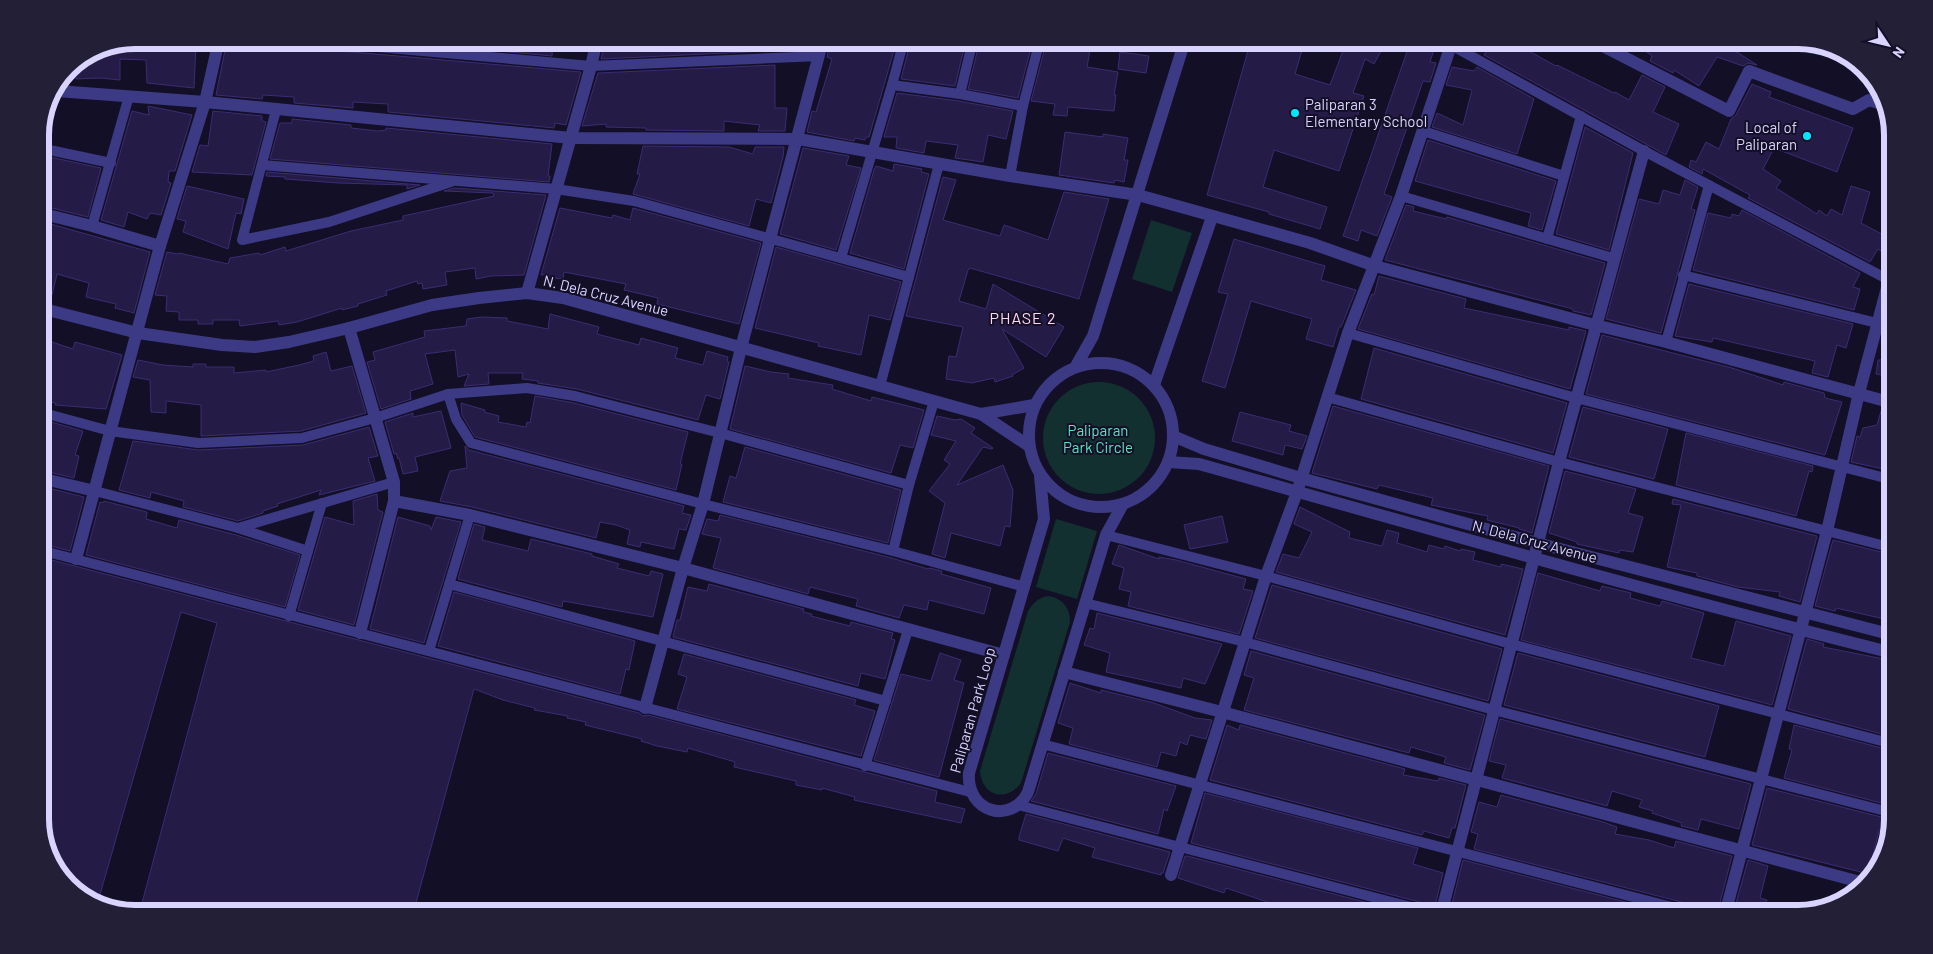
<svg xmlns="http://www.w3.org/2000/svg" width="1933" height="954" viewBox="0 0 1933 954" font-family="Barlow,sans-serif">
<style>
.green{fill:#12302f}
.lines{fill:none;stroke-linecap:round;stroke-linejoin:round}
.stream{stroke:#0c2248;stroke-width:5}
.building{fill:#241b47;stroke:#3b2d73}
.pedestrian{stroke:#3d3a85;stroke-width:10}
.minor{stroke:#3d3a85;stroke-width:12}
.tertiary{stroke:#3d3a85;stroke-width:12}
.poi-dot{fill:#00e5ff;stroke:#130f26;stroke-width:2}
.labels{text-anchor:middle;dominant-baseline:central;stroke-width:4;stroke-linejoin:round;paint-order:stroke}
.poi-label{font-size:15px;fill:#d9d4ff;stroke:#130f26;text-anchor:start}
.street-label{font-size:15px;fill:#d9d4ff;stroke:#130f26}
.park-label{font-size:15px;fill:#5fe0c0;stroke:#130f26}
.neighbourhood-label{font-size:16px;letter-spacing:1px;fill:#ffd6f0;stroke:#130f26}
.rim{fill:none;stroke:#d9d4ff;stroke-width:6}
</style>
<rect width="100%" height="100%" fill="#130f26"/>
<!-- green -->
<g class="green">
<polygon points="1151,220 1192,233 1172,292 1132,279"/>
<circle cx="1099" cy="438" r="56"/>
<polygon points="1056,519 1097,531 1077,599 1036,587"/>
<path d="M1048,596c15,2 22,12 22,26l-49,161c-15,20 -39,13 -41,-12l48,-160c6,-9 10,-13 20,-15z"/>
</g>
<g class="lines">
<!-- stream -->
<polyline class="stream" points="1762,40 1771,44 1849,58"/>
</g>
<!-- building -->
<g class="building">
<polygon points="134,40 194,40 194,45 196,45 194,88 147,83 146,60 120,59 120,80 100,78 76,79 76,77 64,76 68,67 99,47"/>
<polygon points="227,40 266,40 265,47 306,48 581,72 566,125 555,123 554,128 388,112 388,104 353,102 353,108 294,103 294,97 263,95 262,99 216,95"/>
<polygon points="436,40 553,40 552,56 436,45"/>
<polygon points="612,40 791,40 789,50 601,59 604,45 611,47"/>
<polygon points="834,40 897,40 869,137 866,137 865,140 855,138 854,141 807,132 812,111 816,112 832,59 827,57 829,48"/>
<polygon points="911,40 966,40 955,86 901,79"/>
<polygon points="980,40 1033,40 1018,98 968,89"/>
<polygon points="1047,40 1068,40 1067,42 1076,44 1075,47 1090,50 1087,67 1118,72 1114,95 1116,95 1114,111 1068,107 1067,116 1053,115 1055,104 1031,101"/>
<polygon points="1251,40 1305,40 1295,74 1330,85 1347,40 1387,40 1374,64 1365,59 1353,93 1364,96 1339,171 1274,150 1263,187 1327,207 1320,229 1269,214 1269,212 1207,195"/>
<polygon points="1411,40 1437,40 1430,62 1436,63 1430,82 1423,81 1384,194 1392,197 1377,236 1361,230 1358,241 1343,236"/>
<polygon points="1493,40 1509,40 1556,66 1557,65 1614,93 1615,92 1629,100 1642,75 1665,87 1653,112 1679,124 1666,155 1484,55"/>
<polygon points="1651,40 1718,40 1757,65 1748,63 1743,66 1717,57 1699,86 1674,70 1673,73 1650,61 1652,56 1644,50"/>
<polygon points="1120,52 1149,56 1146,73 1118,69"/>
<polygon points="775,65 775,108 787,108 785,131 758,131 760,125 724,121 724,131 646,130 646,128 606,127 606,124 582,126 598,73"/>
<polygon points="1452,67 1474,71 1477,67 1534,99 1517,154 1432,127 1437,113 1463,125 1472,90 1446,85"/>
<polygon points="1752,84 1771,92 1769,97 1853,128 1837,172 1774,148 1763,169 1781,181 1776,188 1817,214 1819,210 1827,216 1831,209 1842,215 1851,186 1870,192 1861,223 1891,239 1884,253 1878,249 1870,262 1748,198 1750,195 1703,169 1702,174 1689,167 1691,160 1696,162 1706,142 1719,149 1731,119 1736,115"/>
<polygon points="897,93 959,101 1013,111 1006,139 988,135 983,162 955,158 958,145 926,141 924,153 896,148 897,137 884,137"/>
<polygon points="148,106 192,115 175,171 169,171 168,182 171,183 161,215 150,213 147,219 128,212 124,227 101,220 132,111 149,115"/>
<polygon points="213,111 262,116 262,121 266,122 252,175 192,172 200,145 208,146"/>
<polygon points="292,119 351,125 351,128 378,131 386,130 386,128 552,144 548,176 550,176 549,182 270,159 280,123 292,123"/>
<polygon points="1585,127 1633,153 1609,250 1556,234"/>
<polygon points="1065,132 1103,137 1103,134 1128,138 1124,160 1128,160 1124,182 1115,180 1114,183 1059,175"/>
<polygon points="1428,140 1556,181 1542,230 1528,226 1531,213 1415,181"/>
<polygon points="643,146 729,147 753,154 755,147 784,147 783,157 771,203 756,199 749,226 633,194 640,174 637,174"/>
<polygon points="803,148 849,156 846,165 861,168 836,250 780,234"/>
<polygon points="40,155 101,168 88,217 40,205"/>
<polygon points="894,164 922,169 921,172 929,174 904,269 850,253 874,170 876,166 893,171"/>
<polygon points="267,172 420,185 407,189 407,185 339,183 285,179 285,177 266,176"/>
<polygon points="943,177 956,180 943,220 1000,236 1004,225 1048,240 1064,192 1109,199 1079,299 970,268 968,270 959,301 986,309 993,284 1064,327 1046,357 1002,329 1024,368 1012,375 1013,376 995,382 994,378 972,383 946,379 949,356 956,357 963,327 906,316"/>
<polygon points="1685,180 1698,187 1691,209 1695,210 1661,333 1606,319 1639,199 1659,204 1663,190 1680,195"/>
<polygon points="187,186 244,199 241,214 236,213 228,249 183,232 186,221 177,219"/>
<polygon points="455,188 546,195 524,275 491,276 476,279 475,268 445,272 447,285 423,289 422,283 418,284 417,281 386,291 387,295 358,304 358,306 342,310 342,308 297,322 279,325 278,321 240,326 239,320 213,320 213,324 198,324 198,320 179,320 179,312 166,311 167,296 155,295 167,252 178,254 179,253 228,264 230,258 259,253 260,255 285,247 286,251 351,231 403,220 403,216 494,196 493,193 444,191"/>
<polygon points="1406,205 1414,207 1413,211 1446,219 1447,217 1605,263 1591,315 1573,311 1573,309 1385,260"/>
<polygon points="560,208 612,218 613,215 630,220 633,208 761,243 739,324 657,304 658,298 624,290 626,284 564,272 563,279 547,277 548,274 541,275"/>
<polygon points="1742,210 1860,273 1853,287 1860,289 1854,310 1693,270 1708,213 1731,218 1732,214 1739,216"/>
<polygon points="40,221 150,252 134,313 115,308 116,304 86,297 89,283 57,274 52,295 40,292"/>
<polygon points="1234,239 1325,266 1321,280 1356,290 1341,327 1339,327 1333,347 1306,339 1312,319 1251,301 1225,388 1202,381 1228,294 1218,292"/>
<polygon points="776,247 901,282 890,320 869,315 861,355 818,346 819,343 755,328"/>
<polygon points="1379,276 1466,299 1464,308 1569,330 1569,327 1586,331 1570,389 1358,329 1372,294 1374,295"/>
<polygon points="1689,284 1853,324 1846,348 1837,345 1828,377 1812,373 1815,361 1713,338 1712,342 1675,336"/>
<polygon points="550,314 599,327 597,334 639,345 641,338 678,348 675,358 703,365 707,351 728,357 727,361 729,362 720,399 706,395 698,420 577,389 538,383 538,381 522,379 523,373 488,373 489,384 464,386 469,374 458,377 455,350 425,354 433,384 410,391 411,399 381,409 367,362 375,360 373,352 425,337 424,331 466,326 467,319 482,317 507,318 507,321 548,329"/>
<polygon points="1889,334 1893,334 1893,377 1876,374 1878,360 1881,360"/>
<polygon points="1602,335 1732,368 1783,385 1784,382 1824,393 1825,398 1842,402 1825,455 1586,394"/>
<polygon points="40,338 73,349 75,342 122,355 106,409 55,405 56,403 40,400"/>
<polygon points="1374,348 1567,403 1553,453 1361,399"/>
<polygon points="326,352 331,371 352,366 366,413 301,431 201,436 201,405 166,401 166,413 151,412 150,380 133,377 138,360 163,365 193,367 193,364 206,364 206,367 234,367 234,373 266,370 266,372 299,365 314,361 313,356"/>
<polygon points="745,366 771,372 789,374 788,378 833,385 832,389 871,401 872,397 924,410 913,448 900,445 891,473 730,429"/>
<polygon points="535,396 574,403 688,432 680,464 682,464 676,490 475,437 462,415 461,403 485,410 484,412 499,416 498,422 526,427 527,422 530,423"/>
<polygon points="1333,406 1549,466 1532,533 1519,529 1519,528 1487,520 1488,516 1431,505 1433,498 1379,485 1377,489 1312,473"/>
<polygon points="1583,407 1668,429 1654,479 1569,457"/>
<polygon points="441,411 451,448 415,457 418,471 403,474 399,458 398,459 396,453 394,454 385,422 413,413 413,417"/>
<polygon points="1881,411 1893,415 1893,471 1851,462 1857,436 1860,437 1863,428 1877,425"/>
<polygon points="1240,412 1291,425 1289,431 1307,436 1302,449 1285,445 1283,455 1232,441"/>
<polygon points="937,416 955,420 961,419 975,428 971,433 993,448 992,449 983,447 957,485 1003,465 1013,490 1010,527 1005,526 1000,546 951,533 945,558 932,554 945,503 929,491 950,464 944,460 956,441 931,435"/>
<polygon points="51,422 83,431 75,455 79,456 74,478 40,470 40,447 44,448"/>
<polygon points="369,427 378,456 368,458 375,481 319,495 321,490 277,504 278,506 263,511 263,513 238,521 183,507 184,501 151,492 150,498 119,490 133,441 198,450 303,445"/>
<polygon points="1686,433 1813,466 1812,472 1809,471 1796,516 1676,485"/>
<polygon points="465,446 469,450 684,506 682,513 691,515 686,530 679,529 674,549 641,542 640,547 627,544 630,530 616,525 600,522 596,538 472,507 440,501 450,471 467,468"/>
<polygon points="745,447 901,490 888,543 723,502 730,476 736,478"/>
<polygon points="1565,471 1636,489 1628,513 1643,517 1633,552 1619,550 1619,553 1577,544 1577,542 1549,533"/>
<polygon points="40,486 84,497 70,551 40,543"/>
<polygon points="377,494 378,510 383,512 354,625 298,610 325,517 354,525 353,501"/>
<polygon points="1673,499 1817,536 1800,602 1779,596 1780,592 1738,587 1697,576 1697,573 1667,567 1681,505 1672,504"/>
<polygon points="104,501 147,512 146,519 177,528 179,520 236,535 300,555 285,607 86,555 100,502 103,503"/>
<polygon points="1300,507 1350,532 1349,538 1382,546 1387,530 1399,533 1397,543 1427,552 1429,545 1444,549 1445,546 1460,551 1461,549 1475,552 1473,560 1501,567 1501,564 1523,569 1505,635 1276,572 1283,554 1299,558 1312,532 1294,524"/>
<polygon points="720,515 888,557 928,569 929,568 942,571 941,574 991,588 984,614 929,600 927,610 904,605 899,618 856,606 858,599 810,587 808,594 713,568 721,538 702,534 707,519 718,521"/>
<polygon points="1222,516 1228,542 1190,549 1184,525"/>
<polygon points="398,517 430,526 431,530 436,517 461,522 424,643 370,629"/>
<polygon points="474,524 485,527 482,540 528,551 531,539 592,554 592,556 619,564 617,568 649,576 651,571 663,574 653,617 563,601 562,607 458,579"/>
<polygon points="1833,540 1893,555 1893,621 1836,608 1835,611 1815,606"/>
<polygon points="1119,545 1159,559 1159,557 1176,560 1246,579 1243,589 1253,591 1239,634 1128,606 1131,592 1119,589 1124,568 1112,564"/>
<polygon points="40,557 639,713 643,716 648,715 937,791 935,802 965,809 961,823 854,800 855,797 822,788 822,790 796,785 796,781 734,767 735,762 688,748 687,752 657,746 641,741 642,739 585,725 586,722 567,718 568,716 534,710 535,708 503,700 474,689 413,914 139,914 217,623 181,612 97,905 93,904 56,872 40,826 40,600 47,575 40,573"/>
<polygon points="1538,573 1600,591 1602,586 1631,593 1630,598 1660,606 1662,601 1704,613 1691,658 1724,666 1736,621 1791,636 1772,705 1521,640"/>
<polygon points="709,584 804,609 803,612 812,614 811,616 850,626 851,622 893,633 891,639 895,640 885,679 861,673 858,686 673,637 677,620 680,620 688,587 707,591"/>
<polygon points="1272,585 1502,649 1488,701 1255,638"/>
<polygon points="454,592 635,641 629,670 626,669 620,694 438,646"/>
<polygon points="1097,613 1222,644 1205,684 1183,678 1181,688 1106,672 1110,653 1084,645 1090,628 1094,629"/>
<polygon points="1807,639 1824,644 1823,647 1884,659 1882,669 1893,670 1893,737 1788,709"/>
<polygon points="1251,651 1485,715 1470,770 1444,763 1446,757 1411,747 1409,753 1244,710 1254,678 1244,675"/>
<polygon points="940,653 961,660 954,680 964,683 939,777 874,760 901,674 931,681"/>
<polygon points="1518,653 1719,706 1705,757 1504,705"/>
<polygon points="684,654 856,700 854,705 875,711 861,756 677,709 687,677 678,674"/>
<polygon points="1070,683 1101,693 1101,690 1154,703 1195,718 1212,720 1206,739 1190,735 1187,745 1180,742 1176,756 1161,752 1157,767 1069,744 1073,728 1058,723"/>
<polygon points="1500,719 1751,784 1739,829 1701,819 1698,830 1681,826 1682,823 1652,813 1653,811 1639,807 1642,800 1612,791 1607,806 1502,778 1506,765 1489,761"/>
<polygon points="1227,725 1239,730 1240,725 1405,769 1403,775 1438,781 1439,778 1466,785 1455,828 1452,828 1449,838 1424,831 1422,835 1210,780"/>
<polygon points="1794,725 1893,751 1893,806 1784,778 1792,750 1789,749"/>
<polygon points="1048,753 1176,786 1167,811 1164,809 1158,834 1031,801 1036,794"/>
<polygon points="1767,788 1893,820 1890,833 1879,830 1869,874 1752,845"/>
<polygon points="1205,793 1418,848 1413,864 1443,873 1435,906 1191,843"/>
<polygon points="1501,795 1603,822 1617,827 1615,834 1649,840 1674,848 1676,841 1732,856 1717,914 1706,914 1704,909 1701,907 1474,849 1478,834 1471,832 1479,802 1497,807"/>
<polygon points="1026,814 1170,852 1163,873 1161,873 1161,875 1092,857 1095,848 1063,838 1058,851 1019,840 1019,837"/>
<polygon points="1185,856 1187,856 1411,914 1280,914 1282,907 1226,888 1224,893 1178,878"/>
<polygon points="1463,860 1672,914 1588,914 1576,911 1575,914 1555,908 1553,914 1459,914 1450,912"/>
<polygon points="1748,860 1768,866 1760,898 1767,900 1762,914 1733,914"/>
</g>
<g class="lines">
<!-- pedestrian -->
<g class="pedestrian">
<polyline points="298,40 591,66 819,56"/>
<polyline points="1451,45 1644,151 1889,280"/>
<polyline points="892,85 960,94 1023,106"/>
<polyline points="960,94 973,40"/>
<polyline points="276,110 242,240 329,222 451,182"/>
<polyline points="1423,131 1564,176"/>
<polyline points="40,148 111,163"/>
<polyline points="262,165 556,189 634,201 909,277"/>
<polyline points="1010,176 1023,106 1040,40"/>
<polyline points="1401,196 1613,258"/>
<polyline points="92,226 129,96"/>
<polyline points="1547,239 1581,116"/>
<polyline points="841,258 892,85 904,40"/>
<polyline points="1683,275 1893,327"/>
<polyline points="1348,333 1576,398 1893,480"/>
<polyline points="1666,342 1709,185"/>
<polyline points="880,386 939,164"/>
<polyline points="448,394 456,419 471,443 703,504 893,551 1025,587"/>
<polyline points="1327,397 1559,462 1893,548"/>
<polyline points="40,412 110,431 198,443 302,438 375,418 448,394 527,388 575,396 720,433 909,485"/>
<polyline points="95,491 238,528 308,551"/>
<polyline points="238,528 394,482"/>
<polyline points="1106,535 1266,576 1511,644 1893,744"/>
<polyline points="40,550 970,792"/>
<polyline points="893,551 909,485 934,401"/>
<polyline points="449,584 886,701"/>
<polyline points="1085,603 1245,642 1494,710 1893,813"/>
<polyline points="289,616 322,503"/>
<polyline points="429,651 470,515"/>
<polyline points="1042,744 1699,914"/>
<polyline points="865,766 908,630"/>
<polyline points="1018,805 1438,914"/>
</g>
<!-- minor -->
<g class="minor">
<polyline points="1591,40 1729,111 1749,71 1853,109 1869,100 1885,105"/>
<polyline points="57,91 205,102 571,138 798,139 1010,176 1138,195 1310,243 1375,266 1595,325 1666,342 1893,403"/>
<polyline points="40,213 92,226 160,246"/>
<polyline points="527,293 591,66 597,40"/>
<polyline points="349,328 394,482 394,501 470,515 683,568 1004,655"/>
<polyline points="1076,366 1093,336 1185,40"/>
<polyline points="1154,385 1212,217"/>
<path d="M1040,476l4,43 -75,254c-3,40 43,52 59,19l78,-257 17,-31"/>
<polyline points="40,478 95,491"/>
<polyline points="76,559 160,246 205,102 219,40"/>
<polyline points="360,633 394,501"/>
<polyline points="1064,672 1222,712 1864,883"/>
<polyline points="645,708 683,568 703,504 741,348 823,40"/>
<polyline points="1171,875 1266,576 1297,492 1348,333 1401,196 1451,45"/>
<polyline points="1441,914 1559,462 1644,151"/>
<polyline points="1725,914 1827,531 1859,393 1893,265"/>
</g>
<!-- tertiary -->
<g class="tertiary">
<polyline points="40,308 138,333 222,345 255,347 289,342 349,328 432,305 479,298 527,293 563,298 981,414 1029,446"/>
<circle cx="1101" cy="435" r="72"/>
<polyline points="981,414 1034,405"/>
<polyline points="1173,436 1204,449 1301,478 1537,543 1893,635"/>
<path d="M1168,462l31,2c231,65 461,131 694,189"/>
</g>
</g>
<!-- markers -->
<g class="poi-dot">
<circle cx="1295" cy="113" r="5"/>
<circle cx="1807" cy="136" r="5"/>
</g>
<g class="labels">
<!-- poi labels -->
<g class="poi-label">
<text x="1305" y="104">Paliparan 3<tspan x="1305" dy="17">Elementary School</tspan></text>
<text x="1797" y="127" text-anchor="end">Local of<tspan x="1797" dy="17">Paliparan</tspan></text>
</g>
<!-- street labels -->
<g class="street-label">
<text transform="translate(606 295) rotate(14)">N. Dela Cruz Avenue</text>
<text transform="translate(1535 541) rotate(15)">N. Dela Cruz Avenue</text>
<text transform="translate(972 710) rotate(-74)">Paliparan Park Loop</text>
</g>
<!-- park labels -->
<g class="park-label">
<text x="1098" y="430">Paliparan<tspan x="1098" dy="17">Park Circle</tspan></text>
</g>
<!-- neighbourhood labels -->
<g class="neighbourhood-label">
<text x="1023" y="317">PHASE 2</text>
</g>
</g>
<!-- crop -->
<path d="M0 0H1933V954H0ZM135 49H1798A86 86 0 0 1 1884 135V819A86 86 0 0 1 1798 905H135A86 86 0 0 1 49 819V135A86 86 0 0 1 135 49Z" fill="#231f37" fill-rule="evenodd"/>
<path class="rim" d="M135 49H1798A86 86 0 0 1 1884 135V819A86 86 0 0 1 1798 905H135A86 86 0 0 1 49 819V135A86 86 0 0 1 135 49Z"/>
<!-- north arrow -->
<g transform="translate(1888 45) rotate(125)" stroke="#130f26" stroke-width="4" paint-order="stroke">
<path d="M0-4L9 19L0 12L-9 19Z" fill="#d9d4ff"/>
<text y="-8" font-size="14" font-weight="bold" text-anchor="middle" fill="#d9d4ff">N</text>
</g>
</svg>
